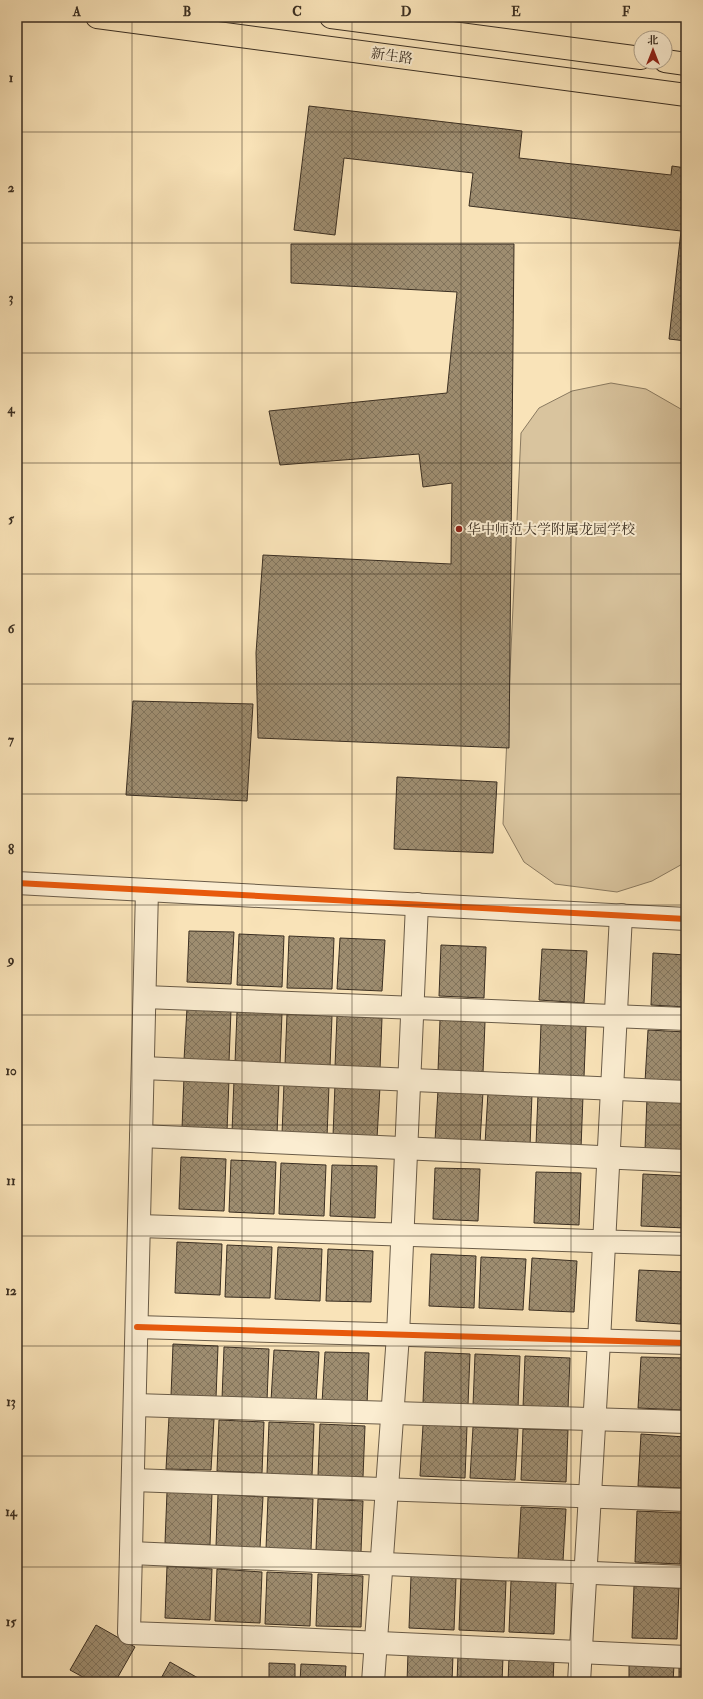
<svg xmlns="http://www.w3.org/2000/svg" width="703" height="1699" viewBox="0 0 703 1699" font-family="'IM FELL Double Pica','Noto Serif SC',serif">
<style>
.green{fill:#d9c49e;stroke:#8a7a60}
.building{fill:url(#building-cross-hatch);stroke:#3b2f22}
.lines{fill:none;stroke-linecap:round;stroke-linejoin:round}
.minor-casing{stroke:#6a5c48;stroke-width:24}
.major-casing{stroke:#3b2f22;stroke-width:24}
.minor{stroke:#fbedd1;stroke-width:22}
.major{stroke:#f9e3b8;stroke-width:22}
.cycleway-casing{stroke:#fbedd1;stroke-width:8}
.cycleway{stroke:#e8590c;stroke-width:6}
.grid{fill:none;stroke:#3b2f22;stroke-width:1;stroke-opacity:0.55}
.poi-dot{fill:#8f2418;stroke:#fbedd1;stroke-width:1.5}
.labels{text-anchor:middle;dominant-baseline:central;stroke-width:4;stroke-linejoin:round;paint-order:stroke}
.street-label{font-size:14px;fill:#3b2f22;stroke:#fbedd1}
.poi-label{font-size:14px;fill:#3b2f22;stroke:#fbedd1;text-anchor:start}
.neatline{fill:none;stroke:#3b2f22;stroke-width:1.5}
.grid-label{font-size:13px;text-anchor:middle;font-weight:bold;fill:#3b2f22}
</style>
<defs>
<pattern id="building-cross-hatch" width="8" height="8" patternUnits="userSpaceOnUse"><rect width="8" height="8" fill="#9e8d70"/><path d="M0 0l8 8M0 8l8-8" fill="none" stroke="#82745c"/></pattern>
</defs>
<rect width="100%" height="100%" fill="#f9e3b8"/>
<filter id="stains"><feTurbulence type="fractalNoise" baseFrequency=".005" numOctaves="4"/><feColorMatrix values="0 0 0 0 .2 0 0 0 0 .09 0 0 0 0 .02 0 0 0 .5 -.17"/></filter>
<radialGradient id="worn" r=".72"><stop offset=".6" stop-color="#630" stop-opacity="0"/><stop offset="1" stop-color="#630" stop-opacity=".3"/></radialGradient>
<!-- green -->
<polygon class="green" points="611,383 646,389 686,412 686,862 652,881 617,892 555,884 524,862 503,824 521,433 539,408 572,391"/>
<!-- building -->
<g class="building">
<polygon points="309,106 522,131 519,158 671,175 672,166 686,168 686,341 669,339 681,231 469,206 473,173 344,158 335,235 294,230"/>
<polygon points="291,244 514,244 509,748 258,738 256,653 263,555 451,564 452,483 423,487 419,454 280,465 269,411 447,393 457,292 291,283"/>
<polygon points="133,701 253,704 247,801 126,795"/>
<polygon points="397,777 497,782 493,853 394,849"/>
<polygon points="189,931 234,932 231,984 187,982"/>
<polygon points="239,934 284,936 282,987 237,985"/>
<polygon points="289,936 334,938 332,989 287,988"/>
<polygon points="340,938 385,940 382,991 337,989"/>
<polygon points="441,945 486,947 484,998 439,996"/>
<polygon points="542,949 587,951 584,1003 539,1000"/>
<polygon points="653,953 686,955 686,1007 651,1005"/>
<polygon points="187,1008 231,1010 229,1062 184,1060"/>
<polygon points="237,1012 282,1013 280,1065 235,1063"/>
<polygon points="287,1014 332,1016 330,1067 285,1065"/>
<polygon points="337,1016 382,1018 380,1069 335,1067"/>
<polygon points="440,1020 485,1022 483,1073 438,1071"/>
<polygon points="541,1024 586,1026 584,1077 539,1076"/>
<polygon points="648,1030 686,1032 686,1083 645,1082"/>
<polygon points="184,1077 229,1079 227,1131 182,1129"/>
<polygon points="234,1080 279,1082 277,1134 232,1132"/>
<polygon points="284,1083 329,1085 327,1137 282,1134"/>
<polygon points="335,1084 380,1087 377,1138 333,1136"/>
<polygon points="438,1090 483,1092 480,1143 435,1141"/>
<polygon points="488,1092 532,1094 530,1146 485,1144"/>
<polygon points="538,1094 583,1096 581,1148 536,1145"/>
<polygon points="647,1098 686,1100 686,1151 645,1150"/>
<polygon points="181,1157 226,1159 224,1211 179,1209"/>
<polygon points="231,1160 276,1162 274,1214 229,1212"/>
<polygon points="281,1163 326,1165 324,1216 279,1214"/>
<polygon points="332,1165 377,1166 375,1218 330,1216"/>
<polygon points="435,1168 480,1169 478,1221 433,1219"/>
<polygon points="536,1172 581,1173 579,1225 534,1223"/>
<polygon points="643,1174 686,1176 685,1228 641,1226"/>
<polygon points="177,1242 222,1244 220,1295 175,1293"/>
<polygon points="227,1245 272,1247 270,1298 225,1297"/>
<polygon points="278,1247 322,1249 320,1301 275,1299"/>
<polygon points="328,1249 373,1251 371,1302 326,1301"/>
<polygon points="431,1254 476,1256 474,1308 429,1306"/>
<polygon points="481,1257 526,1259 523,1310 479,1308"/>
<polygon points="532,1258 577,1261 574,1312 529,1310"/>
<polygon points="639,1270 684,1272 681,1324 636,1321"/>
<polygon points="173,1344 218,1346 216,1398 171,1396"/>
<polygon points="224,1347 269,1349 267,1401 222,1399"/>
<polygon points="274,1350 319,1352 316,1403 271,1401"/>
<polygon points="325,1352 369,1353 367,1405 322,1403"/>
<polygon points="425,1352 470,1354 468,1405 423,1403"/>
<polygon points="475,1354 520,1356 518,1408 473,1406"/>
<polygon points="525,1356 570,1358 568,1409 523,1408"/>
<polygon points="641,1357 685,1358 683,1410 638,1408"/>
<polygon points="169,1417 214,1419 211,1470 166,1469"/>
<polygon points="219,1420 264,1422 262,1473 217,1471"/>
<polygon points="269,1422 314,1424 312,1476 267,1474"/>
<polygon points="320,1424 365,1426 363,1477 318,1476"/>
<polygon points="423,1425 467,1426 465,1478 420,1476"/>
<polygon points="473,1427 518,1429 515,1480 470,1478"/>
<polygon points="523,1429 568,1430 566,1482 521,1480"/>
<polygon points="641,1434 685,1437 683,1488 638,1486"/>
<polygon points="167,1492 212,1493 210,1545 165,1543"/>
<polygon points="218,1494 263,1497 260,1548 216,1546"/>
<polygon points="268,1497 313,1499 311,1550 266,1549"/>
<polygon points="318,1499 363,1501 361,1552 316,1550"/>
<polygon points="521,1507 566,1509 563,1561 518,1559"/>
<polygon points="637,1511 682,1513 680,1564 635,1562"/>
<polygon points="167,1566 212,1569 210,1620 165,1618"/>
<polygon points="217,1569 262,1572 260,1623 215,1621"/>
<polygon points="267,1572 312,1574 310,1626 265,1624"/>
<polygon points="318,1574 363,1576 361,1627 316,1626"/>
<polygon points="411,1576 456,1578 454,1630 409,1628"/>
<polygon points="461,1579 506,1581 504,1632 459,1630"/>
<polygon points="511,1581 556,1582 554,1634 509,1632"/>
<polygon points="634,1586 679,1588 677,1639 632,1638"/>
<polygon points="684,1589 686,1589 686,1640 682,1640"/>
<polygon points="96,1625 135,1647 115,1682 92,1682 70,1670"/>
<polygon points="408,1653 453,1655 452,1682 407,1682"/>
<polygon points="458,1655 503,1657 502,1682 457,1682"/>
<polygon points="509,1657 554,1659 553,1682 508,1682"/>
<polygon points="170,1662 205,1682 159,1682"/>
<polygon points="269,1663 295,1664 295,1682 269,1682"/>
<polygon points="629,1663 674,1665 673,1682 629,1682"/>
<polygon points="301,1664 346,1666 345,1682 300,1682"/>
<rect x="679" y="1665" width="7" height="17"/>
</g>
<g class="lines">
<!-- minor casing -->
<g class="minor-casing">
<g id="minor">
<polyline points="17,883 686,919"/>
<polyline points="147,890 129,1633 272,1638 686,1657"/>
<polyline points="145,997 686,1019"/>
<polyline points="143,1068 686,1092"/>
<polyline points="141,1136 686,1161"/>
<polyline points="139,1226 686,1244"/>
<polyline points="137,1327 686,1343"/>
<polyline points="135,1405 686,1422"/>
<polyline points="133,1480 686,1500"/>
<polyline points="131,1553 686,1577"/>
<polyline points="373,1682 398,1335 417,904"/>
<polyline points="579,1682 599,1341 621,915"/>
</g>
</g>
<!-- major casing -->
<g class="major-casing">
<g id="major">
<polyline points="97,17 686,95"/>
<polyline points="331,17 641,58"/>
<polyline points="665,61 686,64"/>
</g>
</g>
<!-- minor -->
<use href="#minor" class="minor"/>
<!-- major -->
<use href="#major" class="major"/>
<!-- cycleway casing -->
<g class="cycleway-casing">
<g id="cycleway">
<polyline points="17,883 686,919"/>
<polyline points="137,1327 686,1343"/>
</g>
</g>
<!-- cycleway -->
<use href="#cycleway" class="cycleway"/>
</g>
<!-- grid -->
<path class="grid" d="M132,17v1665M242,17v1665M352,17v1665M461,17v1665M571,17v1665M17,132h669M17,243h669M17,353h669M17,463h669M17,574h669M17,684h669M17,794h669M17,905h669M17,1015h669M17,1125h669M17,1236h669M17,1346h669M17,1456h669M17,1567h669"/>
<!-- markers -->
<circle class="poi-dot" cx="459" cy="529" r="4"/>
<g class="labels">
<!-- street labels -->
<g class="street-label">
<text transform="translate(392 56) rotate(8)">新生路</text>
</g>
<!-- poi labels -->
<g class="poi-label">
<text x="467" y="529">华中师范大学附属龙园学校</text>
</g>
</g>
<!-- margin -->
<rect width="703" height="1699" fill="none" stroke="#f9e3b8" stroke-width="44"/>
<!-- north arrow -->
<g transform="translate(653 50)"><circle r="19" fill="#fbedd1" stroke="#aea18b"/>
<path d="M0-3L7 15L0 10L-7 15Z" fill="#8f2418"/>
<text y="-6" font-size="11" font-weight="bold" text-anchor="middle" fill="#3b2f22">北</text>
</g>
<rect x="22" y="22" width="659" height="1655" class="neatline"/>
<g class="grid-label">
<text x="77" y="16">A</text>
<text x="187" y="16">B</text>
<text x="297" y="16">C</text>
<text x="406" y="16">D</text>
<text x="516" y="16">E</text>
<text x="626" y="16">F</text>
<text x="11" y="82">1</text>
<text x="11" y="192">2</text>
<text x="11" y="302">3</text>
<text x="11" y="413">4</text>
<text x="11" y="523">5</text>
<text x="11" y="633">6</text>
<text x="11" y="744">7</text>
<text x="11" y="854">8</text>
<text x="11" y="964">9</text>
<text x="11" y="1075">10</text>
<text x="11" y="1185">11</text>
<text x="11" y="1295">12</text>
<text x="11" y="1406">13</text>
<text x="11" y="1516">14</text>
<text x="11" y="1626">15</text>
</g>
<rect width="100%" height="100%" filter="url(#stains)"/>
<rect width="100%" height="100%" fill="url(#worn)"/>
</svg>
